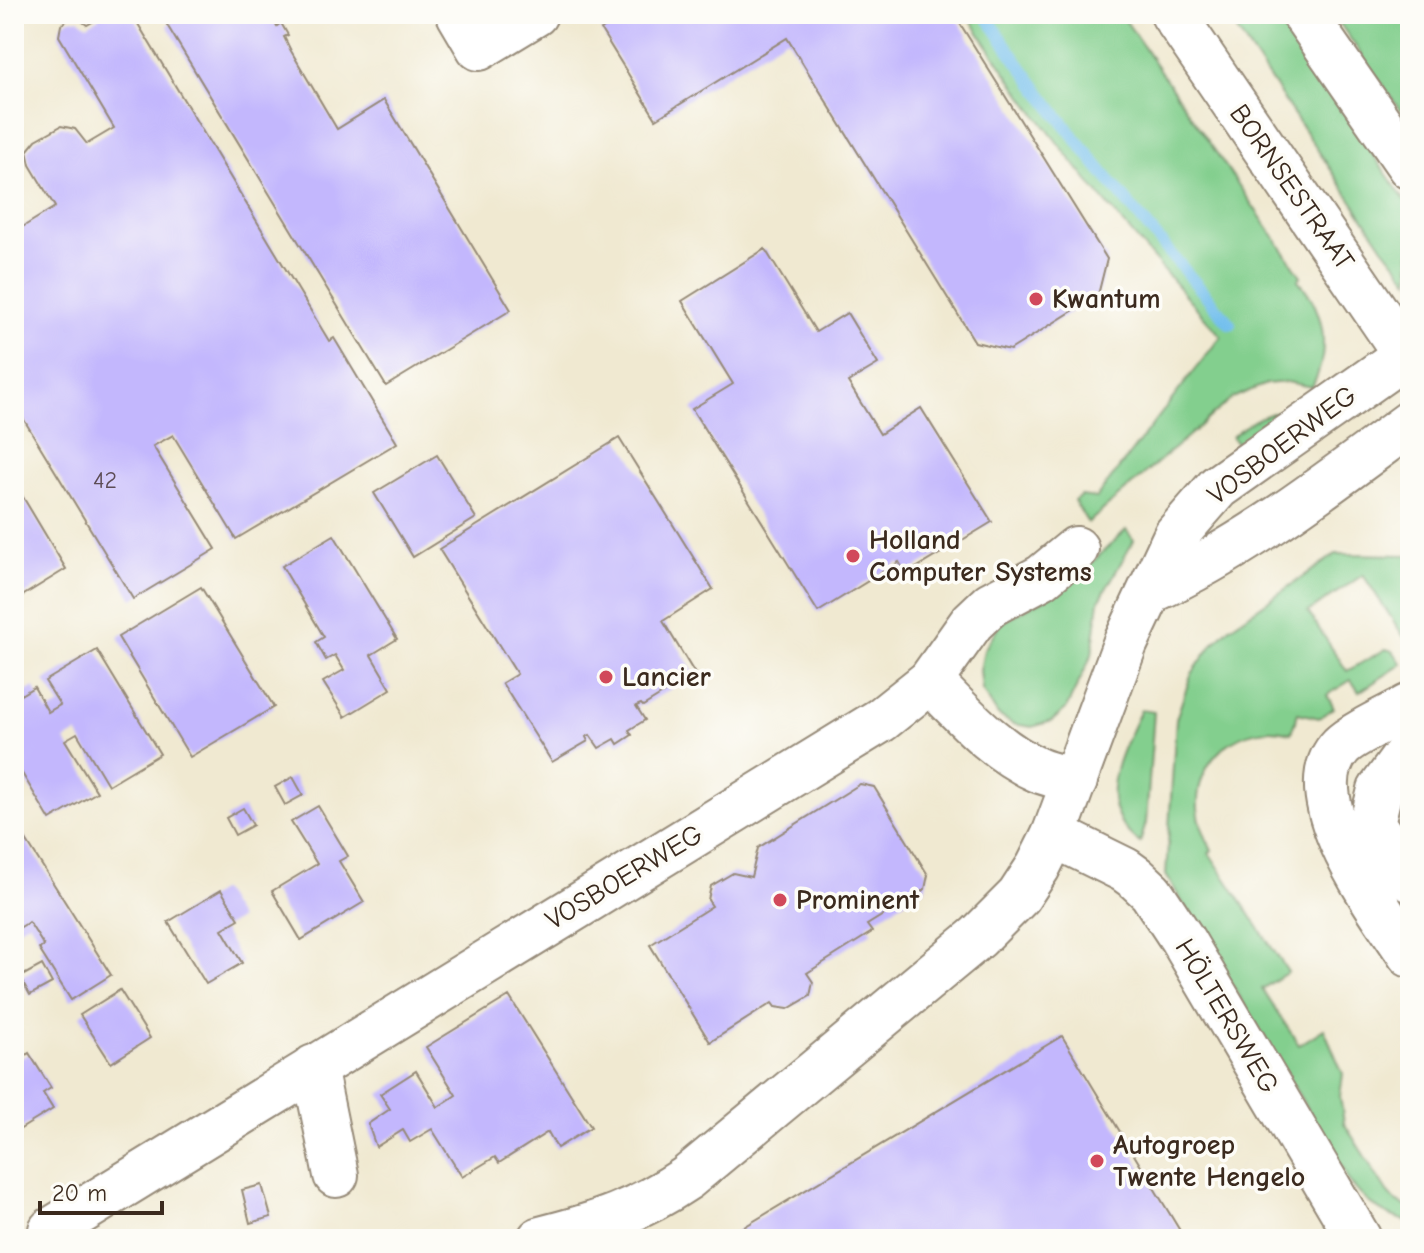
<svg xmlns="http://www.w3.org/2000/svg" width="1424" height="1253" viewBox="0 0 1424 1253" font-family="'Comic Neue',sans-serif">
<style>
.green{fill:#83cf8e;stroke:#5f7c56;stroke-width:2}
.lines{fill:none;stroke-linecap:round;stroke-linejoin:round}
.stream{stroke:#73bfed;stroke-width:12}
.building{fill:#c3b7fd}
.minor-casing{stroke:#968a78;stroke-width:48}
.major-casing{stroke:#968a78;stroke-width:48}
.minor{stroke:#fff;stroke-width:44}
.major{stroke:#fff;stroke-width:44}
.poi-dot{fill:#d1495b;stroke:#fdfcf7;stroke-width:3}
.labels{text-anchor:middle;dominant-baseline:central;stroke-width:7;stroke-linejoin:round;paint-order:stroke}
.number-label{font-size:24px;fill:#5d4d56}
.street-label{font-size:28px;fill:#3b2a1e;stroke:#fdfcf7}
.poi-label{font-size:28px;font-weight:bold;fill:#3b2a1e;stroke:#fdfcf7;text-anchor:start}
</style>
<rect width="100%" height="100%" fill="#fdfcf7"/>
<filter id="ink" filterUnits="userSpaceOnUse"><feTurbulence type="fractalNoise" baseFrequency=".0125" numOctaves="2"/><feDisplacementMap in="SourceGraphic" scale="16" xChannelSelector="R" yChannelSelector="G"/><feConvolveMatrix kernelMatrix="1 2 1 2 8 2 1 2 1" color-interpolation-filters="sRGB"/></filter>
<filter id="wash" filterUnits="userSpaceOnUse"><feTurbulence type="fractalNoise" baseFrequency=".006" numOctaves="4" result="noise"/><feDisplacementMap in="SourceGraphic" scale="32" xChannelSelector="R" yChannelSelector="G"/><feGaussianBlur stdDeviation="1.8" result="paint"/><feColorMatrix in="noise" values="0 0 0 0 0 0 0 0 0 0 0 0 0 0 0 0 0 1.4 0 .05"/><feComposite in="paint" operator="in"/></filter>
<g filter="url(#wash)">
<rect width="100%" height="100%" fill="#f0e9d1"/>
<!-- green -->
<g class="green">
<path d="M967,14h154l180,262 -3,4c27,30 33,71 14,107l-25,-5 -21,2 -34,14 -144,125 -14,-22 7,-5 15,2 125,-162c-89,-101 -183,-208 -254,-322z"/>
<polygon points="1226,14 1276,14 1410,208 1410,281 1383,247"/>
<polygon points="1333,14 1410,14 1410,109 1400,110"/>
<path d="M1294,409l-53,40 -9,-12c19,-18 36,-25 62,-28z"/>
<polygon points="1126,530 1134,540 1099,601 1092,655 1066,709 1052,721 1032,727 1013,724 998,715 982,690 980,670 984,650 1000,623 1066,587"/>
<path d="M1336,554l74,1v91l-47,-71 -55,37 39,59 39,-22 7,2 9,13 -43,28 -8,-12 -24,15 7,13 -15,10 -21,-5 -7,20c-48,-14 -96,24 -93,75 1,15 7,29 14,42l-3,3 79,119 -26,17 37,56 25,-16 19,45 -3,22 4,27 43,69 8,9 15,7v14c-29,-7 -47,-21 -64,-45l1,-2 -181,-300 10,-156 15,-44 21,-30 18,-18z"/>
<path d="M1141,710l13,2 -8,111 -6,20c-50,-37 -20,-88 1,-133z"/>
</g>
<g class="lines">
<!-- stream -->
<path class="stream" d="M985,14c72,110 161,210 245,310"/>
</g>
<g id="blocks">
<!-- building -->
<g class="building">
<polygon points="97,14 132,14 329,341 334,338 397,443 236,539 173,435 153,446 216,549 133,599 18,410 20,409 14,399 14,217 21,228 55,207 30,165 27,151 36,140 61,126 75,129 87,144 114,128 59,36 61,25 69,19 79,19 87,25 99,18"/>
<polygon points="185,14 269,14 277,26 281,23 288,35 284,37 291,51 337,129 384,100 511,310 386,386 167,25"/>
<polygon points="627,14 954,14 1107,259 1098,295 1010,350 975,342 787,38 656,119 601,30"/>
<polygon points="765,249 816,332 847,313 878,364 848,382 880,434 921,408 992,522 906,574 899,562 818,612 692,409 733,384 682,301"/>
<polygon points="619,438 713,589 663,621 695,674 643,706 641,704 636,706 645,720 629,730 632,735 618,744 615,739 599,748 590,735 586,737 588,741 552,762 502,683 517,674 439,549"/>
<polygon points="437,455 476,518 413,557 374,493"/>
<polygon points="14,482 66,569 14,601"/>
<polygon points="334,535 397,639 371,655 391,689 345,717 323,682 344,670 335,655 326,660 316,642 324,637 282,566"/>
<polygon points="201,587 274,707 190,757 118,637"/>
<polygon points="97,650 160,754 108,785 77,733 65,740 97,792 50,820 14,760 14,699 34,687 48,712 60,705 45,681"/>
<polygon points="293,777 303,795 285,805 275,787"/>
<polygon points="860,784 874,787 928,875 925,889 867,925 872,932 807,973 813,982 810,996 788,1009 775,1007 772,1003 710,1042 650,945 712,906 708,900 711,886 733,873 751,877 758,848"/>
<polygon points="318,806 348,856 339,861 364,902 301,940 272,891 317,864 291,822"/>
<polygon points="243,808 253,825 235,835 226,818"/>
<polygon points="14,821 111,975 71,1000 39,949 44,946 29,922 14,931"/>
<polygon points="221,890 239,919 222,929 242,963 206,984 168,922"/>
<polygon points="42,965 52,983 30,995 20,977"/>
<polygon points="120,990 150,1038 111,1063 80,1015"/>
<polygon points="509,996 591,1127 557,1148 548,1132 499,1163 495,1157 462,1177 432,1129 410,1142 403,1130 376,1147 368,1124 390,1109 380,1094 416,1071 438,1107 456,1095 426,1047"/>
<polygon points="1062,1036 1185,1239 724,1239"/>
<polygon points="14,1045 22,1058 29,1053 51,1088 43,1093 53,1109 14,1133"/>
<polygon points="262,1185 271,1217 250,1223 242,1190"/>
</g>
</g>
</g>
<g filter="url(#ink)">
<use href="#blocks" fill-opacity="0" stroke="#968a78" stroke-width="2"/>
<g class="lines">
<!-- minor casing -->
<g class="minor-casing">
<g id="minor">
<polyline points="459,14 479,48 535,14"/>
<path d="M1151,591c94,-43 176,-107 259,-168"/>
<path d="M930,681c33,33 65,70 108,89 12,5 25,7 37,11"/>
<path d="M1410,706c-16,9 -59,29 -69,40 -48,50 40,165 69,209"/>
<polyline points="1410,749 1380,790 1372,823 1410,879"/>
<polyline points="1054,835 1125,870 1136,878 1151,892 1182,939 1359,1239"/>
<polyline points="314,1067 336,1175"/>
<polyline points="51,1230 881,720 930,681 972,622 991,604 1042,577 1076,549"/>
<path d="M540,1239c57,-14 98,-28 147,-61l291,-241 41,-41 19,-29 16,-32 71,-191 51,-109 42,-48 192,-135"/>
</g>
</g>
<!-- major casing -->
<g class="major-casing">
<g id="major">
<polyline points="1173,14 1410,361"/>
<polyline points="1304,14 1410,167"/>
</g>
</g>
<!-- minor -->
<use href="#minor" class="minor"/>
<!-- major -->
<use href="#major" class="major"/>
</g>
</g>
<!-- markers -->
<g class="poi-dot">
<circle cx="1036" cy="299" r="8"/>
<circle cx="853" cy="556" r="8"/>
<circle cx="606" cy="677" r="8"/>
<circle cx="780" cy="900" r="8"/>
<circle cx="1097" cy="1161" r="8"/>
</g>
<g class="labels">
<!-- number labels -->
<g class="number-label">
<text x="105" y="480">42</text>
</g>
<!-- street labels -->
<g class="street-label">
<text transform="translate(1292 187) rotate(55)">BORNSESTRAAT</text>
<text transform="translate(1282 445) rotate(-37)">VOSBOERWEG</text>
<text transform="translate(624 877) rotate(-31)">VOSBOERWEG</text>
<text transform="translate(1227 1016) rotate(59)">HÖLTERSWEG</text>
</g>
<!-- poi labels -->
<g class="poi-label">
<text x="1052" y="299">Kwantum</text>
<text x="869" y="540">Holland<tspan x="869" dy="32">Computer Systems</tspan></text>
<text x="622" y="677">Lancier</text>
<text x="796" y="900">Prominent</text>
<text x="1113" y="1145">Autogroep<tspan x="1113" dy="32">Twente Hengelo</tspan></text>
</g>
</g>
<!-- margin -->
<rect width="1424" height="1253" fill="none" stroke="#fdfcf7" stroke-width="48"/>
<!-- scale -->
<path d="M40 1201v12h122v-12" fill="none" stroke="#3b2a1e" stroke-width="4"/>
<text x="52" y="1201" font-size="24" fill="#3b2a1e" stroke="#fdfcf7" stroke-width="6" paint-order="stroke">20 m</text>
</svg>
